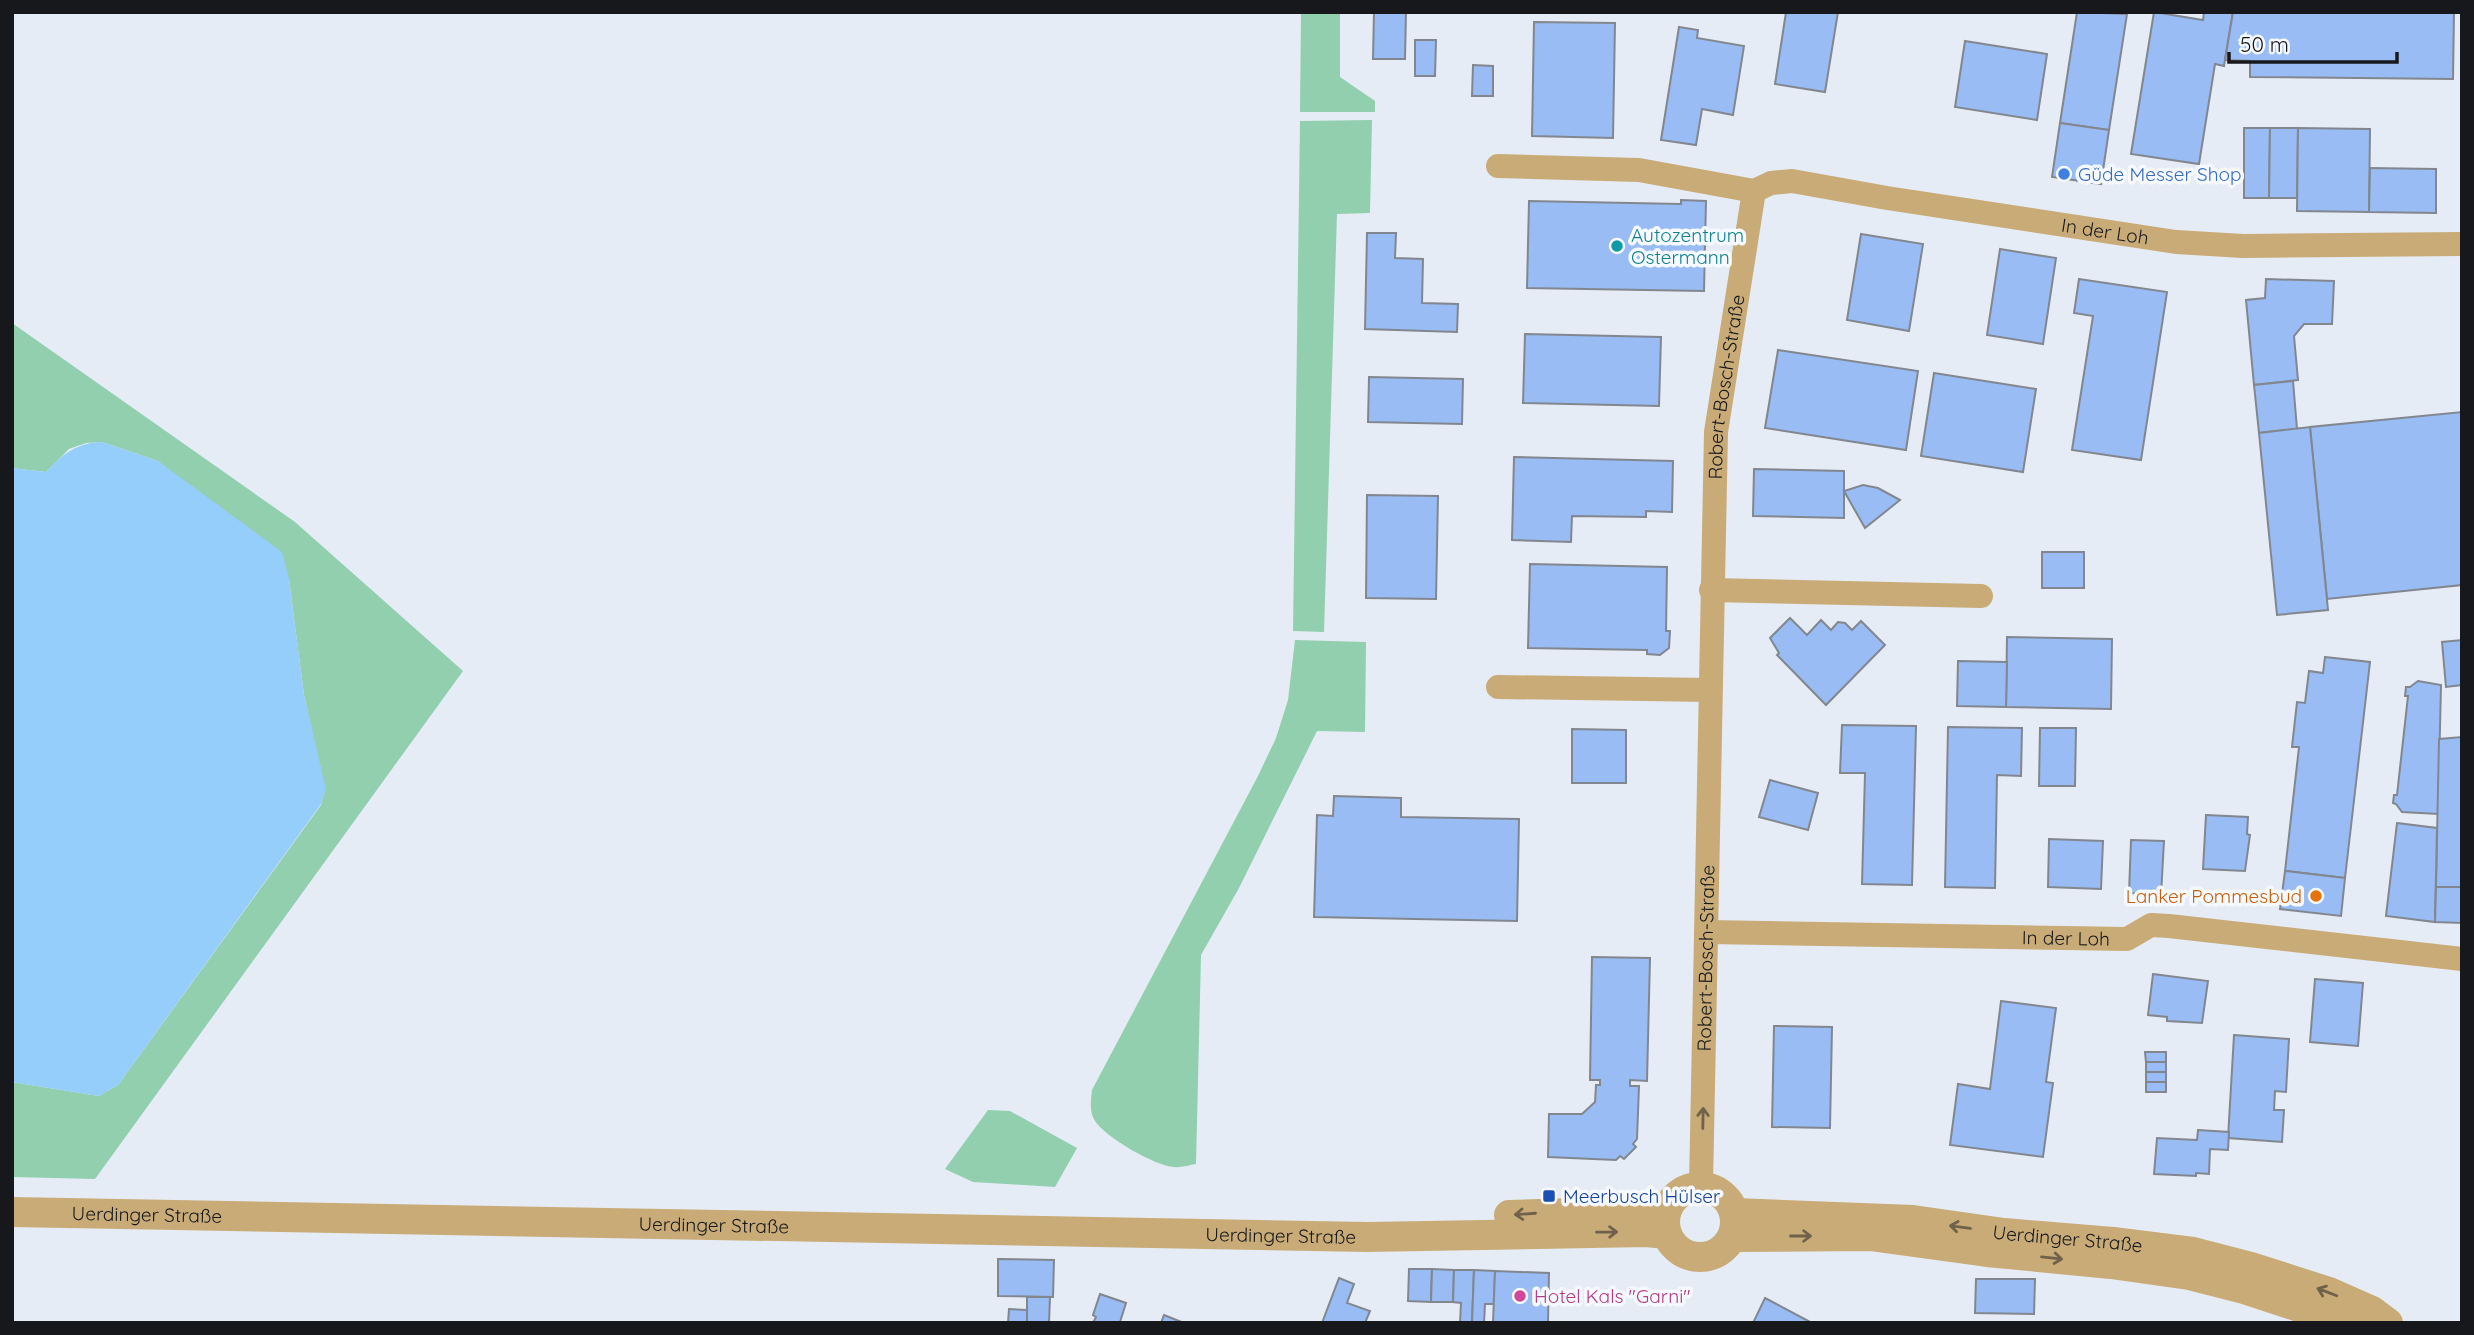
<svg xmlns="http://www.w3.org/2000/svg" width="2474" height="1335" viewBox="0 0 2474 1335" font-family="Quicksand,sans-serif">
<style>
.green{fill:#91cfaf}
.water{fill:#95cdfb}
.building{fill:#98bcf3;stroke:#82878f;stroke-width:2}
.lines{fill:none;stroke-linecap:round;stroke-linejoin:round}
.minor{stroke:#c9ab78;stroke-width:24}
.tertiary{stroke:#c9ab78;stroke-width:30}
.oneway{stroke:#70624a}
.shop-dot{fill:#3f7fe0;stroke:#f6f9ff;stroke-width:2.5}
.culture-dot{fill:#0f9aa8;stroke:#f6f9ff;stroke-width:2.5}
.food-dot{fill:#e8710a;stroke:#f6f9ff;stroke-width:2.5}
.transit-dot{fill:#1a4fb4;stroke:#f6f9ff;stroke-width:2.5}
.hotel-dot{fill:#d1479c;stroke:#f6f9ff;stroke-width:2.5}
.labels{text-anchor:middle;dominant-baseline:central;stroke-width:7;stroke-linejoin:round;paint-order:stroke}
.shop-label{font-size:19px;fill:#366cbe;stroke:#f6f9ff;text-anchor:start}
.street-label{font-size:19px;fill:#16181b;stroke:#f6f9ff}
.culture-label{font-size:19px;fill:#0d838f;stroke:#f6f9ff;text-anchor:start}
.food-label{font-size:19px;fill:#c56008;stroke:#f6f9ff;text-anchor:end}
.transit-label{font-size:19px;fill:#164399;stroke:#f6f9ff;text-anchor:start}
.hotel-label{font-size:19px;fill:#b23c85;stroke:#f6f9ff;text-anchor:start}
</style>
<rect width="100%" height="100%" fill="#e6ecf5"/>
<!-- green -->
<g class="green">
<polygon points="1301,12 1340,12 1340,77 1375,101 1375,112 1300,112"/>
<polygon points="1372,120 1370,213 1337,214 1324,632 1293,631 1300,121"/>
<polygon points="12,323 295,522 463,671 95,1179 12,1177 12,1082 99,1096 118,1085 321,805 325,789 304,695 289,579 158,461 102,442 86,443 69,449 46,472 12,468"/>
<path d="M1295,640l71,2 -1,90 -48,-1 -78,157 -38,67 -5,209c-7,1 -15,4 -22,3 -19,-1 -69,-30 -79,-46 -6,-9 -4,-21 -3,-31l166,-314 18,-38 12,-38z"/>
<polygon points="988,1110 1010,1111 1077,1148 1055,1187 973,1182 945,1169"/>
</g>
<!-- water -->
<path class="water" d="M102,442l56,19 124,91 7,27 15,116 22,94 -5,15 -203,281 -19,11 -87,-14v-614l34,4c17,-18 30,-29 56,-30z"/>
<!-- building -->
<g class="building">
<polygon points="1374,12 1406,12 1405,59 1373,59"/>
<polygon points="1786,12 1838,12 1825,92 1775,84"/>
<polygon points="2077,12 2127,14 2109,130 2060,123"/>
<polygon points="2154,12 2203,20 2204,12 2233,12 2224,66 2215,64 2199,164 2131,154"/>
<polygon points="2233,12 2454,12 2453,79 2250,77 2250,61 2225,60"/>
<polygon points="1534,22 1615,23 1613,138 1532,136"/>
<polygon points="1679,27 1698,30 1697,38 1744,46 1733,115 1702,109 1696,145 1661,140"/>
<polygon points="1415,40 1436,40 1435,76 1415,76"/>
<polygon points="1965,41 2047,54 2037,120 1955,107"/>
<polygon points="1473,65 1493,66 1493,96 1472,96"/>
<polygon points="2060,123 2109,130 2101,184 2052,177"/>
<polygon points="2244,128 2270,128 2269,198 2244,198"/>
<polygon points="2270,128 2298,128 2297,198 2269,198"/>
<polygon points="2298,128 2370,129 2369,212 2297,211"/>
<polygon points="2370,168 2436,169 2436,213 2369,212"/>
<polygon points="1681,200 1706,201 1704,291 1527,288 1529,201 1681,204"/>
<polygon points="1367,233 1396,233 1395,258 1423,259 1422,303 1458,304 1457,332 1365,329"/>
<polygon points="1861,234 1923,244 1909,331 1847,320"/>
<polygon points="2000,249 2056,258 2043,344 1987,335"/>
<polygon points="2079,279 2167,292 2141,460 2072,450 2093,316 2074,313"/>
<polygon points="2266,279 2334,281 2332,324 2304,324 2294,336 2298,380 2254,385 2246,300 2265,298"/>
<polygon points="1525,334 1661,337 1659,406 1523,403"/>
<polygon points="1778,350 1918,371 1906,450 1765,428"/>
<polygon points="1934,373 2036,389 2023,472 1921,456"/>
<polygon points="1369,377 1463,379 1462,424 1368,422"/>
<polygon points="2293,381 2297,429 2259,433 2254,385"/>
<polygon points="2462,412 2462,585 2327,599 2310,427"/>
<polygon points="2310,427 2328,610 2277,615 2259,433"/>
<polygon points="1514,457 1673,461 1672,512 1646,511 1646,517 1572,516 1571,542 1512,540"/>
<polygon points="1754,469 1844,471 1844,518 1753,516"/>
<polygon points="1863,485 1878,488 1900,500 1865,528 1844,491"/>
<polygon points="1367,495 1438,496 1436,599 1366,598"/>
<rect x="2042" y="552" width="42" height="36"/>
<polygon points="1530,564 1667,567 1666,631 1670,631 1669,648 1660,655 1647,654 1647,650 1528,648"/>
<polygon points="1790,618 1807,635 1821,620 1831,630 1838,622 1845,623 1852,630 1861,621 1885,645 1826,705 1777,655 1779,653 1770,638"/>
<polygon points="2007,637 2112,639 2111,709 2006,707"/>
<polygon points="2462,640 2462,685 2446,687 2442,642"/>
<polygon points="2325,657 2370,662 2345,878 2285,871 2299,747 2292,747 2297,702 2305,703 2309,671 2323,673"/>
<polygon points="1958,661 2007,662 2006,707 1957,706"/>
<polygon points="2418,681 2441,685 2438,814 2402,812 2396,804 2393,803 2394,795 2397,795 2408,696 2405,696 2406,687 2410,687"/>
<polygon points="1842,725 1916,726 1912,885 1862,884 1865,773 1840,773"/>
<polygon points="1948,727 2022,728 2021,776 1997,775 1995,888 1945,887"/>
<polygon points="2040,728 2076,728 2075,786 2039,786"/>
<polygon points="1572,729 1626,730 1626,783 1572,783"/>
<polygon points="2462,737 2462,887 2436,887 2439,739"/>
<polygon points="1770,780 1818,793 1808,830 1759,817"/>
<polygon points="1334,796 1401,798 1401,817 1519,819 1517,921 1314,917 1317,815 1333,816"/>
<polygon points="2206,815 2248,817 2247,834 2250,835 2245,871 2203,869"/>
<polygon points="2397,823 2437,828 2435,922 2386,916"/>
<polygon points="2049,839 2103,841 2101,889 2048,887"/>
<polygon points="2131,840 2164,841 2161,895 2129,893"/>
<polygon points="2285,871 2345,878 2341,916 2280,909"/>
<polygon points="2436,887 2462,887 2462,923 2435,922"/>
<polygon points="1592,957 1650,958 1647,1081 1630,1080 1630,1086 1639,1086 1637,1139 1633,1144 1636,1147 1624,1159 1620,1156 1616,1160 1548,1157 1549,1114 1582,1114 1595,1102 1596,1085 1600,1085 1600,1080 1590,1080"/>
<polygon points="2153,974 2208,981 2202,1023 2167,1021 2167,1017 2148,1015"/>
<polygon points="2315,979 2363,983 2358,1046 2310,1042"/>
<polygon points="2001,1001 2056,1008 2046,1082 2053,1083 2043,1157 1950,1145 1958,1084 1990,1089"/>
<polygon points="1774,1026 1832,1027 1830,1128 1772,1127"/>
<polygon points="2234,1035 2289,1039 2286,1092 2275,1091 2274,1110 2284,1110 2282,1142 2228,1138"/>
<polygon points="2145,1052 2166,1052 2166,1062 2146,1062"/>
<rect x="2146" y="1062" width="20" height="10"/>
<rect x="2146" y="1072" width="20" height="10"/>
<rect x="2146" y="1082" width="20" height="10"/>
<polygon points="2198,1130 2229,1132 2228,1150 2210,1149 2209,1174 2196,1173 2196,1176 2154,1174 2157,1138 2197,1140"/>
<polygon points="998,1259 1054,1260 1053,1297 998,1296"/>
<polygon points="1409,1269 1432,1269 1431,1302 1408,1301"/>
<polygon points="1432,1269 1454,1270 1453,1302 1431,1302"/>
<polygon points="1454,1270 1474,1270 1472,1323 1460,1323 1461,1303 1453,1302"/>
<polygon points="1474,1270 1495,1271 1494,1304 1485,1304 1484,1323 1472,1323"/>
<polygon points="1495,1271 1549,1273 1548,1323 1493,1323"/>
<polygon points="1339,1278 1354,1284 1347,1303 1370,1311 1365,1323 1322,1323"/>
<polygon points="1976,1279 2035,1279 2034,1314 1975,1313"/>
<polygon points="1100,1294 1126,1303 1120,1322 1093,1323 1096,1317 1093,1315"/>
<polygon points="1027,1297 1050,1297 1049,1323 1027,1323"/>
<polygon points="1765,1298 1812,1323 1753,1323"/>
<polygon points="1009,1309 1027,1310 1027,1323 1008,1323"/>
<polygon points="1164,1315 1184,1323 1161,1323"/>
</g>
<g class="lines">
<!-- minor -->
<g class="minor">
<polyline points="1498,166 1639,170 1754,191"/>
<path id="s1" d="M1754,191l17,-8 21,-2 95,17 289,44 67,4 219,-2"/>
<polyline points="1711,590 1981,596"/>
<polyline points="1498,687 1710,690"/>
<path id="s2" d="M1707,932l420,7 24,-14 18,1 293,33"/>
<path id="s3" d="M1701,1186l15,-754 38,-241"/>
</g>
<!-- tertiary -->
<g class="tertiary">
<circle cx="1700" cy="1222" r="35"/>
<path id="s4" d="M12,1212l1355,25 279,-5 21,2"/>
<path id="s5" d="M1735,1213l178,7 91,13 109,9 80,10 58,15 78,25 43,19 16,12"/>
<polyline points="1509,1215 1667,1210"/>
<polyline points="1733,1237 1870,1236 1987,1252 2111,1264 2189,1275 2244,1289 2348,1323"/>
</g>
</g>
<!-- one-way arrows -->
<defs><path id="oneway-shaft" d="M-6 0H5M1.5-3L5.5 0L1.5 3" fill="none" stroke-width="1.6" stroke-linecap="round" stroke-linejoin="round" transform="scale(1.75)"/></defs>
<g class="oneway">
<use href="#oneway-shaft" transform="translate(1703 1118) rotate(-89)"/>
<use href="#oneway-shaft" transform="translate(1525 1214) rotate(176)"/>
<use href="#oneway-shaft" transform="translate(1960 1227) rotate(-172)"/>
<use href="#oneway-shaft" transform="translate(1607 1232) rotate(-1)"/>
<use href="#oneway-shaft" transform="translate(1801 1236)"/>
<use href="#oneway-shaft" transform="translate(2052 1258) rotate(6)"/>
<use href="#oneway-shaft" transform="translate(2327 1292) rotate(-159)"/>
</g>
<!-- markers -->
<circle class="shop-dot" cx="2064" cy="174" r="7"/>
<circle class="culture-dot" cx="1617" cy="246" r="7"/>
<circle class="food-dot" cx="2316" cy="896" r="7"/>
<rect class="transit-dot" x="1542" y="1189" width="14" height="14" rx="3.5"/>
<circle class="hotel-dot" cx="1520" cy="1296" r="7"/>
<g class="labels">
<!-- shop labels -->
<g class="shop-label">
<text x="2078" y="174">Güde Messer Shop</text>
</g>
<!-- street labels -->
<g class="street-label">
<text stroke="none"><textPath href="#s1" startOffset="357">In der Loh</textPath></text>
<text stroke="none"><textPath href="#s3" startOffset="800">Robert-Bosch-Straße</textPath></text>
<text stroke="none"><textPath href="#s2" startOffset="359">In der Loh</textPath></text>
<text stroke="none"><textPath href="#s3" startOffset="228">Robert-Bosch-Straße</textPath></text>
<text stroke="none"><textPath href="#s4" startOffset="135">Uerdinger Straße</textPath></text>
<text stroke="none"><textPath href="#s4" startOffset="702">Uerdinger Straße</textPath></text>
<text stroke="none"><textPath href="#s4" startOffset="1269">Uerdinger Straße</textPath></text>
<text stroke="none"><textPath href="#s5" startOffset="334">Uerdinger Straße</textPath></text>
</g>
<!-- culture labels -->
<g class="culture-label">
<text x="1631" y="235">Autozentrum<tspan x="1631" dy="22">Ostermann</tspan></text>
</g>
<!-- food labels -->
<g class="food-label">
<text x="2302" y="896">Lanker Pommesbud</text>
</g>
<!-- transit labels -->
<g class="transit-label">
<text x="1563" y="1196">Meerbusch Hülser</text>
</g>
<!-- hotel labels -->
<g class="hotel-label">
<text x="1534" y="1296">Hotel Kals "Garni"</text>
</g>
</g>
<!-- border -->
<rect width="2474" height="1335" fill="none" stroke="#16181b" stroke-width="28"/>
<!-- scale -->
<path d="M2229 52v10h168v-10" fill="none" stroke="#16181b" stroke-width="3.5"/>
<text x="2240" y="52" font-size="21" fill="#16181b" stroke="#f6f9ff" stroke-width="5" paint-order="stroke">50 m</text>
</svg>
